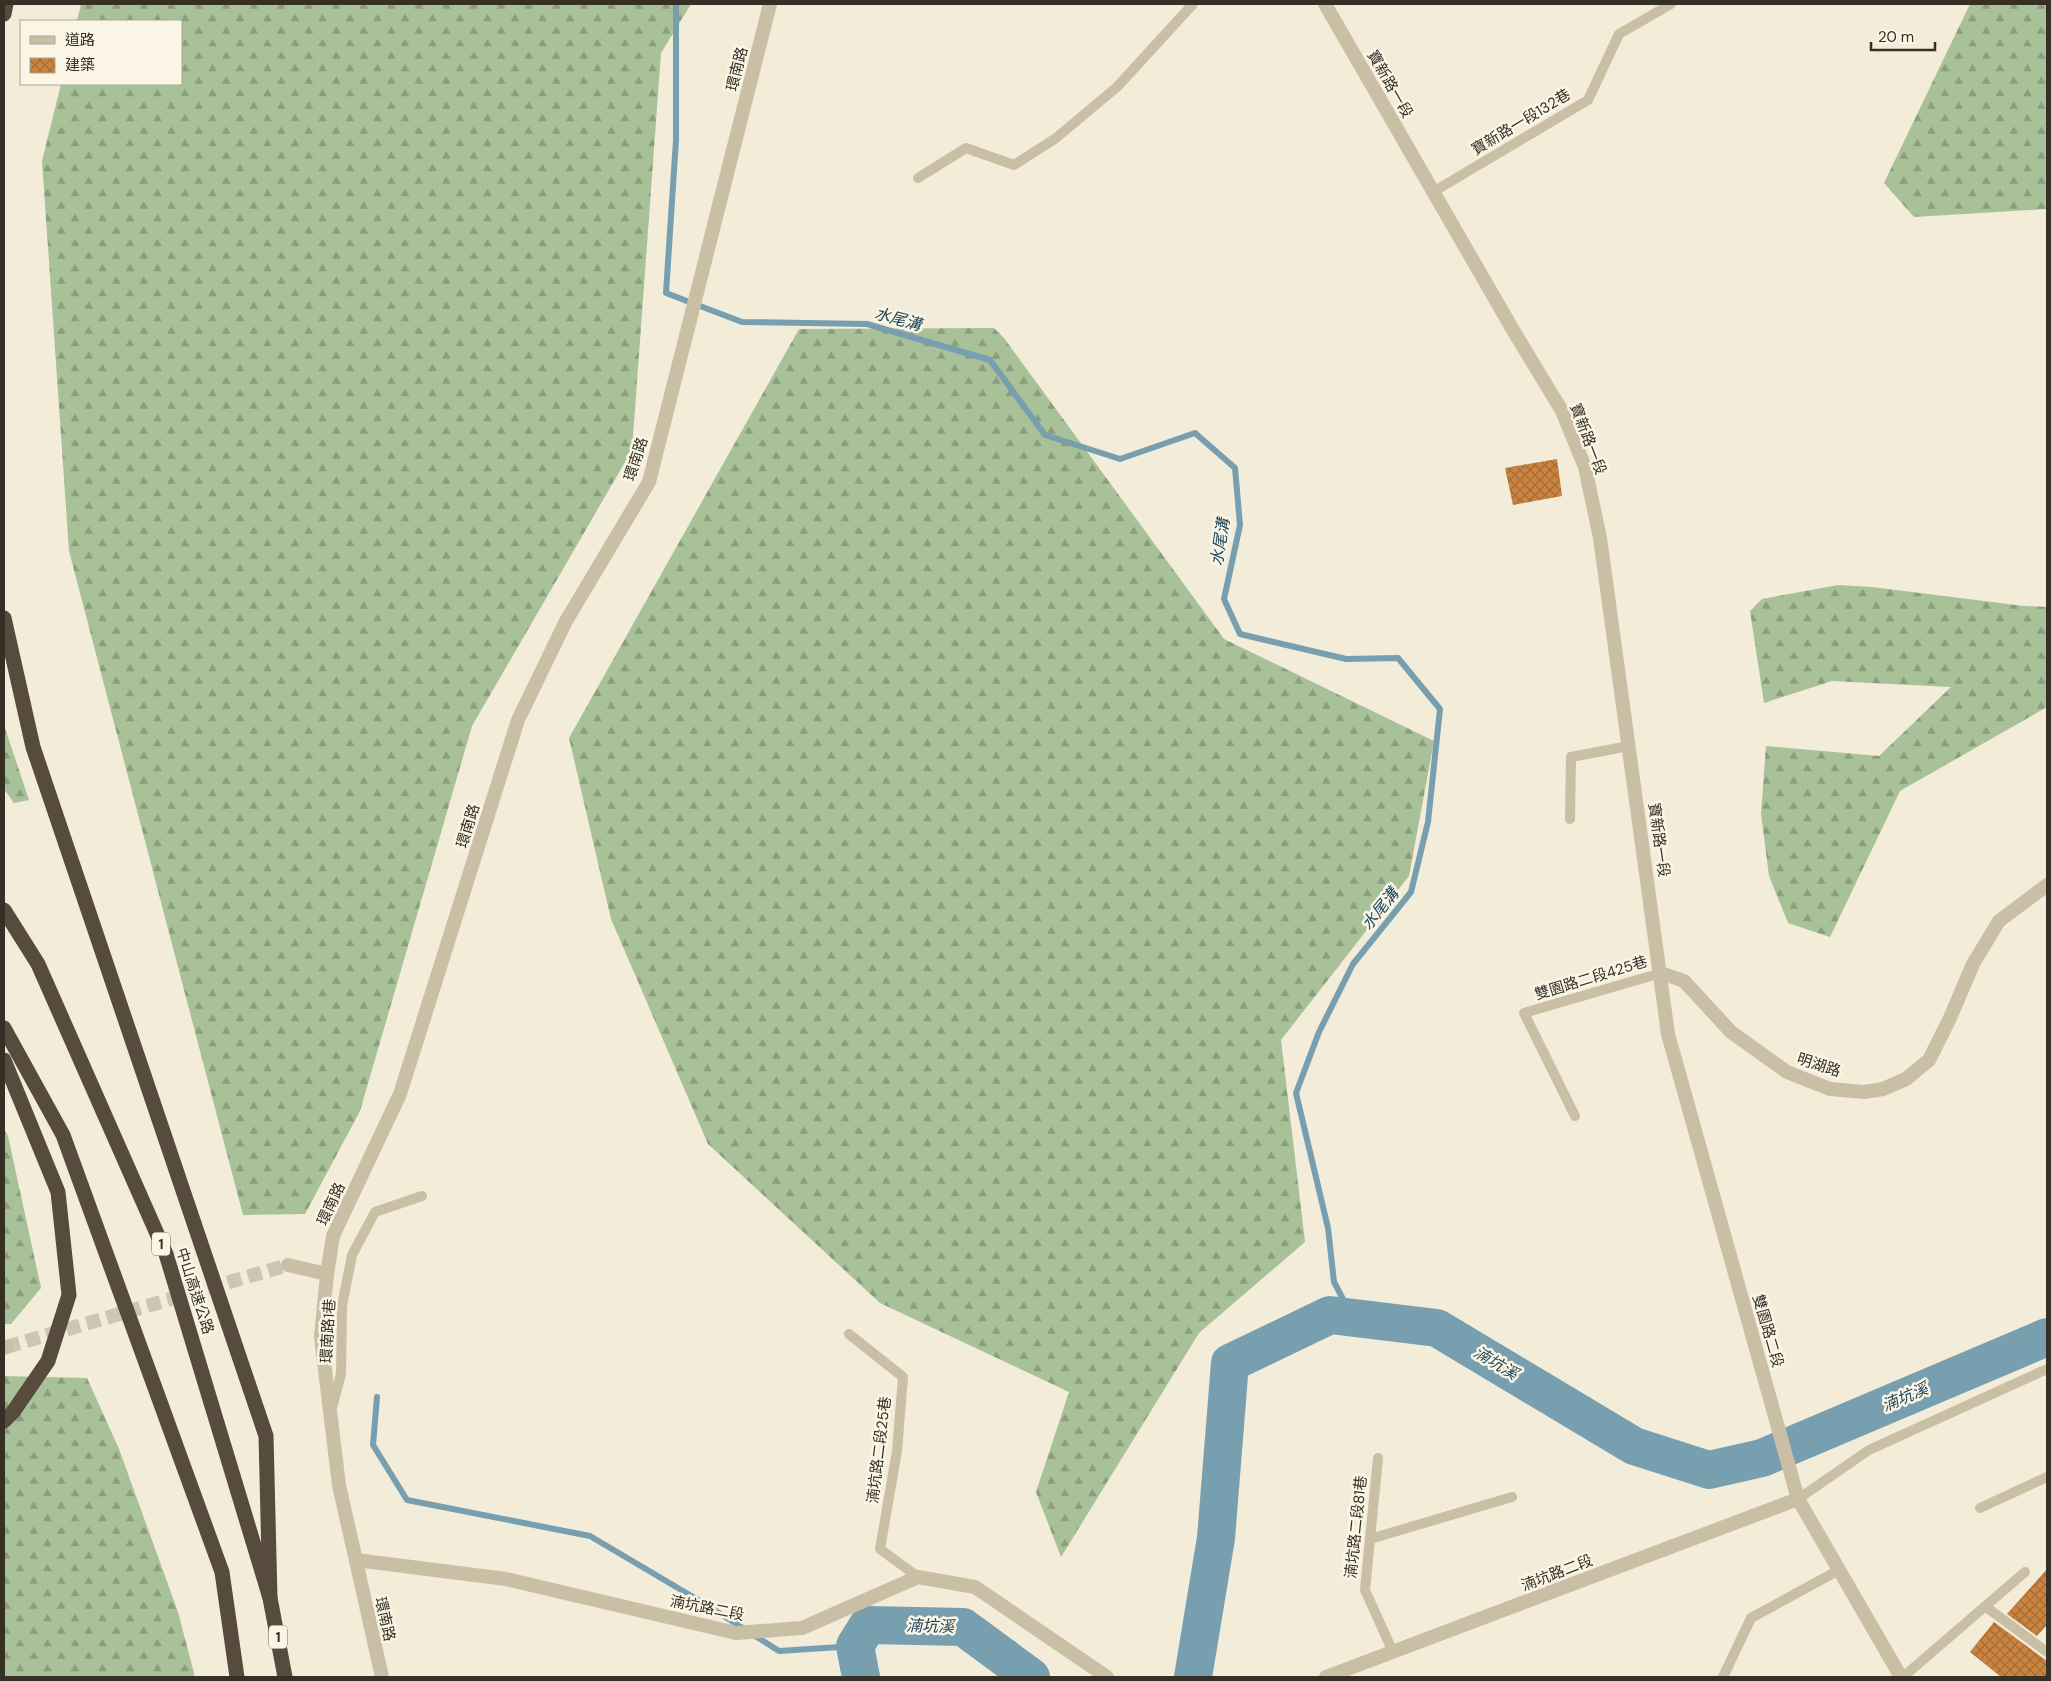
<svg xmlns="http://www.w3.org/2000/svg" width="2051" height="1681" viewBox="0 0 2051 1681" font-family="'DM Sans','Noto Sans TC',sans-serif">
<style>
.forest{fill:url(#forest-firs)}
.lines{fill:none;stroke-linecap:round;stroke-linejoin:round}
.stream{stroke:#779fb0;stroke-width:6}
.river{stroke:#779fb0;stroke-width:38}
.building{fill:url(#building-cross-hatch)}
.minor-tunnel{stroke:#ccc6b5;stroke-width:14;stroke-dasharray:14 7;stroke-linecap:butt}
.service{stroke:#cabfa4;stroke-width:10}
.minor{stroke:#cabfa4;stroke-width:14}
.tertiary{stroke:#cabfa4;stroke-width:14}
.motorway{stroke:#574b3d;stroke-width:15}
.motorway-bridge{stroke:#574b3d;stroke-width:15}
.labels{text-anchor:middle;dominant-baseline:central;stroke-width:5;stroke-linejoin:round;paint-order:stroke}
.shield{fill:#faf5e5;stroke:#706a5f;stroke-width:1}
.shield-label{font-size:14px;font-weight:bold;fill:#352f26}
.street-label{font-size:15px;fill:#352f26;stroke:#faf5e5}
.water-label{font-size:16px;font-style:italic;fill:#1b4458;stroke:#faf5e5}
</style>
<defs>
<pattern id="forest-firs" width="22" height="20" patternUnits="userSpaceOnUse" patternTransform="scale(1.25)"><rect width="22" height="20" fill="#a9c198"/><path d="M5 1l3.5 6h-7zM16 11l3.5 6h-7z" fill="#8a9d7c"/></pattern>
<pattern id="building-cross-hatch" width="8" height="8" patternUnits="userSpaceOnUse" patternTransform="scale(1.25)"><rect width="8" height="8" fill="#ca843f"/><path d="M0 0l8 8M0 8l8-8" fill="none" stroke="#a56c35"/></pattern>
</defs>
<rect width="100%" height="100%" fill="#f2ecd9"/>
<!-- forest -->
<g class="forest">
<polygon points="81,4 691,4 661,53 632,450 472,726 360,1111 305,1214 243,1215 69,551 42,161 61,84 181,84 181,21 77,21"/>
<polygon points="1970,4 2047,4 2047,209 1914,217 1884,183"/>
<polygon points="994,328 1004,338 1224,639 1434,741 1409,876 1281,1040 1305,1242 1199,1333 1061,1557 1036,1492 1069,1392 880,1303 708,1144 611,919 569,738 799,329"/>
<polygon points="1838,585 1872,587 2024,606 2047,607 2047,707 1900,791 1830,937 1788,923 1769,876 1761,814 1766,746 1879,756 1951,687 1832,681 1764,703 1750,611 1762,599"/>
<polygon points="4,725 29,800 14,803 4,789"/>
<polygon points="4,1129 8,1136 41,1288 11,1324 4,1324"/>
<polygon points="4,1376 87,1378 119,1449 178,1612 195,1677 4,1677"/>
</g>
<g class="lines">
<!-- stream -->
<g class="stream">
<polyline points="676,4 676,140 666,293 742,322 867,324 990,360 1045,435 1120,459 1195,433 1235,468 1240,525 1224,599 1240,634 1346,659 1398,658 1440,709 1428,822 1411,892 1353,964 1319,1032 1296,1093 1328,1228 1334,1282 1353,1318"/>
<polyline points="377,1397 373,1445 407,1500 590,1536 705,1604 779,1651 855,1646"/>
</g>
<!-- river -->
<g class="river">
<polyline points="861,1677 855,1646 868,1625 963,1627 1031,1677"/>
<polyline points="1193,1677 1216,1538 1230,1363 1330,1315 1437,1328 1634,1446 1709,1470 1762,1458 2047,1337"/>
</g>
</g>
<!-- building -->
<g class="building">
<polygon points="1557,459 1562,496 1513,505 1505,468"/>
<polygon points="2047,1569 2047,1625 2037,1636 2007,1614"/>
<polygon points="1994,1622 2047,1661 2047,1677 2001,1677 1970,1652"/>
</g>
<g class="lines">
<!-- minor-tunnel -->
<polyline class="minor-tunnel" points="6,1347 288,1265"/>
<!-- service -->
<g class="service">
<polyline points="918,178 966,148 1014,165 1056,138 1117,87 1193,4"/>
<polyline points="1433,192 1588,100 1619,34 1671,4"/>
<polyline points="1570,819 1571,757 1629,746"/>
<polyline points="1575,1116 1524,1013 1661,973"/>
<polyline points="849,1334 903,1377 897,1451 880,1549 918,1577"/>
<polyline points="332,1408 341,1374 342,1306 352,1255 375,1212 422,1196"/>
<polyline points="1378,1458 1365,1590 1393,1652"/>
<polyline points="1798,1499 1869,1450 2047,1369"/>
<polyline points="1980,1508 2047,1477"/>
<polyline points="1370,1539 1512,1497"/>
<polyline points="1986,1607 2047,1652"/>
<polyline points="1723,1677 1751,1618 1839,1570"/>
<polyline points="1903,1677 2025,1572"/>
</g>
<!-- minor -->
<g class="minor">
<polyline points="288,1265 327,1274"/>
<polyline points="4,1348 6,1347"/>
<polyline points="356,1560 506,1579 736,1633 802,1628 918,1577 975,1587 1107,1677"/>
<polyline points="1326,1677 1798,1499"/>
</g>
<!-- tertiary -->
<g class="tertiary">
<polyline points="1325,4 1513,330 1562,411 1585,467 1600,538 1668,1034 1798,1499 1901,1677"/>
<polyline points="1661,973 1684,981 1731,1032 1787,1072 1830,1089 1864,1092 1883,1089 1906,1079 1929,1060 1950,1018 1973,964 1999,921 2047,885"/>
<polyline points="382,1677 339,1485 321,1337 327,1274 333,1236 400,1094 518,720 566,621 649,482 770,4"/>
</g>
<!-- motorway -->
<g class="motorway">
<polyline points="4,14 6,4"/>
<polyline points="4,618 33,747 266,1436 270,1598"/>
<polyline points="4,910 38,964 166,1254 270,1598 285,1677"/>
<polyline points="4,1028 63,1135 222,1572 237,1677"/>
</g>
<!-- motorway-bridge -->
<polyline class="motorway-bridge" points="4,1060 58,1192 69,1295 48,1361 13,1412 4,1421"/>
</g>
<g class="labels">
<!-- shield labels -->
<g class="shield">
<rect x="152" y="1232.5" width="18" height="23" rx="4"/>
<rect x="269" y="1625.5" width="18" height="23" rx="4"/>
</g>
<g class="shield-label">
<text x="161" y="1244">1</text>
<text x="278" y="1637">1</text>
</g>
<!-- street labels -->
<g class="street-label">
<text transform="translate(737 69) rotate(-76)">環南路</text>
<text transform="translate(1390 84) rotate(60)">寶新路一段</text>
<text transform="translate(1521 122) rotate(-31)">寶新路一段132巷</text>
<text transform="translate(1588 439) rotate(69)">寶新路一段</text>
<text transform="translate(636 459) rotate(-72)">環南路</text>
<text transform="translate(468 826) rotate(-73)">環南路</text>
<text transform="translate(1659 840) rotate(82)">寶新路一段</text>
<text transform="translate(1591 978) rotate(-17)">雙園路二段425巷</text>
<text transform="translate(1819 1065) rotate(18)">明湖路</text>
<text transform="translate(331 1204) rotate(-65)">環南路</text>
<text transform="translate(195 1291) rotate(72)">中山高速公路</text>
<text transform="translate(328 1331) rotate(-87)">環南路1巷</text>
<text transform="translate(1768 1331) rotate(74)">雙園路二段</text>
<text transform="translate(879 1450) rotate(-83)">湳坑路二段25巷</text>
<text transform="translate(1356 1527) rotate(-84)">湳坑路二段81巷</text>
<text transform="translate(1557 1573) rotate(-21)">湳坑路二段</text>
<text transform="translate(707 1608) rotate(11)">湳坑路二段</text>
<text transform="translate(385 1619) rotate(77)">環南路</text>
</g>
<!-- water labels -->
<g class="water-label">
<text transform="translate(898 319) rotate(15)">水尾溝</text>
<text transform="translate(1220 542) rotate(-81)">水尾溝</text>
<text transform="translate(1380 909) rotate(-51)">水尾溝</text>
<text transform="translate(1496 1363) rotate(31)">湳坑溪</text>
<text transform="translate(1905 1397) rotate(-23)">湳坑溪</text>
<text transform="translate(930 1626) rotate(1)">湳坑溪</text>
</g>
</g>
<!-- border -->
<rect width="2051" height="1681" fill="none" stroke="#352f26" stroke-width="10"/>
<!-- legend -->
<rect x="20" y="20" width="162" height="65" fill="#faf5e5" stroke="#aba699"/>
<rect x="30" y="36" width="25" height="8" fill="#cabfa4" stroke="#aba699"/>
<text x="65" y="45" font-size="15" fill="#352f26">道路</text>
<rect x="30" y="58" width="25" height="15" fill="url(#building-cross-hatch)" stroke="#aba699"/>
<text x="65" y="70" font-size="15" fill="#352f26">建築</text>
<!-- scale -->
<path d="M1871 42v8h64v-8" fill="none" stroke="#352f26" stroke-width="2.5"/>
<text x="1878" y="42" font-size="15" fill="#352f26" stroke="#faf5e5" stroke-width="4" paint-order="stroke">20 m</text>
</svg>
